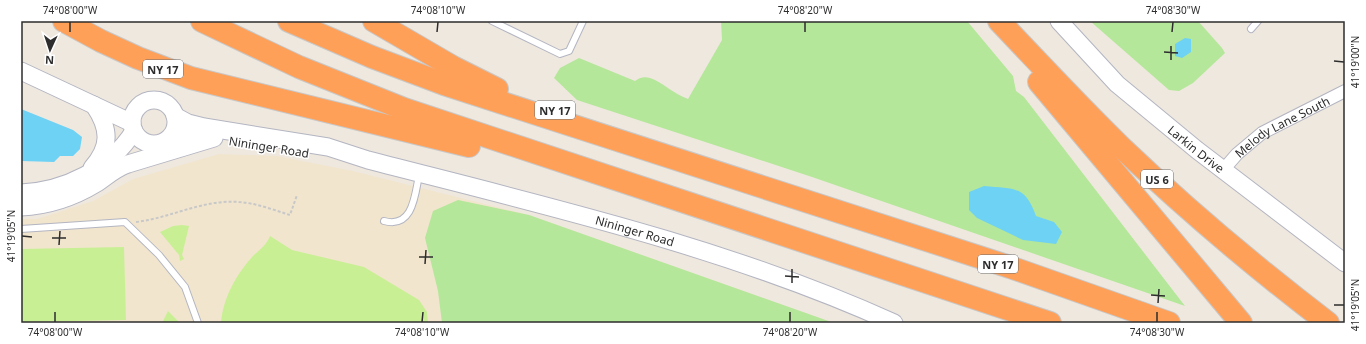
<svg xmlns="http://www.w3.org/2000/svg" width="1366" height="344" viewBox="0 0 1366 344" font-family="'Noto Sans',sans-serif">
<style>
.education{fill:#f1e5ce}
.green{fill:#b4e799}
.pitch{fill:#c9ef94}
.water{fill:#6ed2f5}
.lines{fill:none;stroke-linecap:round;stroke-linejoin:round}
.lane-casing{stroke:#b3b5c1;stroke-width:8}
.street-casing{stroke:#b3b5c1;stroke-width:14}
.secondary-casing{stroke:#b3b5c1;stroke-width:19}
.highway-casing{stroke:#c8c8c8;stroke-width:24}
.path{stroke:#c8c8c8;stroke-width:2;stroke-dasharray:3 2;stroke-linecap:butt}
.lane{stroke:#fff;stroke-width:6}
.street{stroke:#fff;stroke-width:12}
.secondary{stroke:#fff;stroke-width:17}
.highway{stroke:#ffa059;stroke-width:22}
.ticks{fill:none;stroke:#2d2d2d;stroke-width:1.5}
.labels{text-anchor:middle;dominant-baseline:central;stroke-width:3;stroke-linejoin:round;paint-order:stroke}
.shield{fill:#fff;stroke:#6c6c6c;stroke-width:1}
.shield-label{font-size:11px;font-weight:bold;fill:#2d2d2d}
.street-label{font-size:12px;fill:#2d2d2d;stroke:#fff}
.neatline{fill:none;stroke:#2d2d2d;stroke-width:1.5}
.ticks-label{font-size:10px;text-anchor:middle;fill:#2d2d2d}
</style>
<rect width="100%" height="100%" fill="#efe8df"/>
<!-- education -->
<polygon class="education" points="219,154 277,156 353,171 529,215 834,323 21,323 21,219 37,219 93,201 133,179"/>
<!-- green -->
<g class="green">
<path d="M721,21h246l46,55 3,15 8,6 161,209 -373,-129 -235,-77 -23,-22 6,-10 19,-10 56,23c4,-3 9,-5 15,-3 12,4 24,16 38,21l34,-59z"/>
<polygon points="1090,21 1198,21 1222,48 1225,53 1193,83 1179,91 1169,90"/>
<polygon points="458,200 529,215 834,323 442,323 438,291 425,238 433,211"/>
</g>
<!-- pitch -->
<g class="pitch">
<polygon points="182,225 189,226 182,255 184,259 180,261 179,255 160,232 173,226"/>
<path d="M270,236l22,14 72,17 55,33 8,12 1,11h-207c2,-25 15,-48 31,-66 7,-7 14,-11 18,-21z"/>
<polygon points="124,247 126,320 21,322 21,249"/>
<polygon points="168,311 180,323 162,323"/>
</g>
<!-- water -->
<g class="water">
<polygon points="1185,38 1191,39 1191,52 1182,58 1175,56 1175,44"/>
<polygon points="21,109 73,130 82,137 80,149 73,156 60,156 54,162 21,161"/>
<path d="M984,186c30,3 41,-1 52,30l18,6 8,10 -6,12 -33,-4 -46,-22 -8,-8v-18z"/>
</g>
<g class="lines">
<!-- lane casing -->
<g class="lane-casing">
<g id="lane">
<polyline points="492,21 560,54 569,51 583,21"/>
<polyline points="1251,29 1258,21"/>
<path d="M384,221c29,8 31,-26 35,-46"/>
<polyline points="21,229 125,222 159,255 185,287 198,323"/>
</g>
</g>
<!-- street casing -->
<g class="street-casing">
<g id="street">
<path id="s1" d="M1224,169l13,-15 25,-21 83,-42"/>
</g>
</g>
<!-- secondary casing -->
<g class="secondary-casing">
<g id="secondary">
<path id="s2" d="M1059,21l58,63 80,66 148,113"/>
<polyline points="21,71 132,123"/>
<circle cx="154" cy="122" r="22"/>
<path id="s3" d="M175,116l13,7 16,4 124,20 40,13c178,46 358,87 526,163"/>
<polyline points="170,138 186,135 206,137"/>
<path d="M92,168c19,-22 18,-39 2,-63"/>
<path d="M21,193c44,-2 89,-24 113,-62"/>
<path d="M21,207c27,-1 53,-10 76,-24 10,-7 19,-15 31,-19l86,-26"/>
</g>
</g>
<!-- highway casing -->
<g class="highway-casing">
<g id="highway">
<polyline points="64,21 101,41 138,58 191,78 469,146"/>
<polyline points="202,21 299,67 404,109 1050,323"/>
<polyline points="289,21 372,57 444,84 1010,267 1169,323"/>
<polyline points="374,21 453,67 497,89"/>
<path d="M999,21c40,42 80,85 122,126 65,62 135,121 207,176"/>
<polyline points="1039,82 1241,323"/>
</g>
</g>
<!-- path -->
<path class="path" d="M136,222c35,-4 67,-23 103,-20 17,1 35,8 51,13l7,-20"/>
<!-- lane -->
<use href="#lane" class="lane"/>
<!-- street -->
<use href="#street" class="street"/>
<!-- secondary -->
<use href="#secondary" class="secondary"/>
<!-- highway -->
<use href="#highway" class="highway"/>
</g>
<!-- ticks -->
<path class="ticks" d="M70,32v-10M437,32l1,-10M805,32v-10M1172,32l1,-10M1164,52l14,1M1171,60v-14M1334,61l10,1M22,236l10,1M52,238h14M59,245l1,-14M419,257h14M425,264l1,-14M785,276l14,1M792,283v-14M1151,295l14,1M1158,303l1,-14M1334,305h10M55,322v-10M422,322l1,-10M790,322v-10M1157,322v-10"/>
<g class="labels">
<!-- shield labels -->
<g class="shield">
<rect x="143" y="60" width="40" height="18" rx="3"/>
<rect x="535" y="101" width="40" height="18" rx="3"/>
<rect x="1141" y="170" width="32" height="18" rx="3"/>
<rect x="978" y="255" width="40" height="18" rx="3"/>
</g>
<g class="shield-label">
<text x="163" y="69">NY 17</text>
<text x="555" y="110">NY 17</text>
<text x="1157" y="179">US 6</text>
<text x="998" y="264">NY 17</text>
</g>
<!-- street labels -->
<g class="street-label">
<text stroke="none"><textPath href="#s1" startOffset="73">Melody Lane South</textPath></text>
<text transform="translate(269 147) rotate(9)">Nininger Road</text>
<text stroke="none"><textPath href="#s2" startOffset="188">Larkin Drive</textPath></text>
<text stroke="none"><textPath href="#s3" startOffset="475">Nininger Road</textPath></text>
</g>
</g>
<!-- border -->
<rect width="1366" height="344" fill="none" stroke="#ffffff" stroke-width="44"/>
<!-- north arrow -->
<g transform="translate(50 50) rotate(183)" stroke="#ffffff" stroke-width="3" paint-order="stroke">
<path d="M0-3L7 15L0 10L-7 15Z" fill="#2d2d2d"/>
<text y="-6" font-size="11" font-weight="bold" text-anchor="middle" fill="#2d2d2d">N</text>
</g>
<rect x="22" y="22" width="1322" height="300" class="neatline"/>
<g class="ticks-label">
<text x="70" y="14">74°08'00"W</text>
<text x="438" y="14">74°08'10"W</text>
<text x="805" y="14">74°08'20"W</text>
<text x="1173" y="14">74°08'30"W</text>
<text transform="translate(1355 62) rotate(-90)" y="4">41°19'00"N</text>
<text transform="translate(11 236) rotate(-90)" y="4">41°19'05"N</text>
<text transform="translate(1355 305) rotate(-90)" y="4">41°19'05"N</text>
<text x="55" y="336">74°08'00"W</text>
<text x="422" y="336">74°08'10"W</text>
<text x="790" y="336">74°08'20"W</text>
<text x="1157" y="336">74°08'30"W</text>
</g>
</svg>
